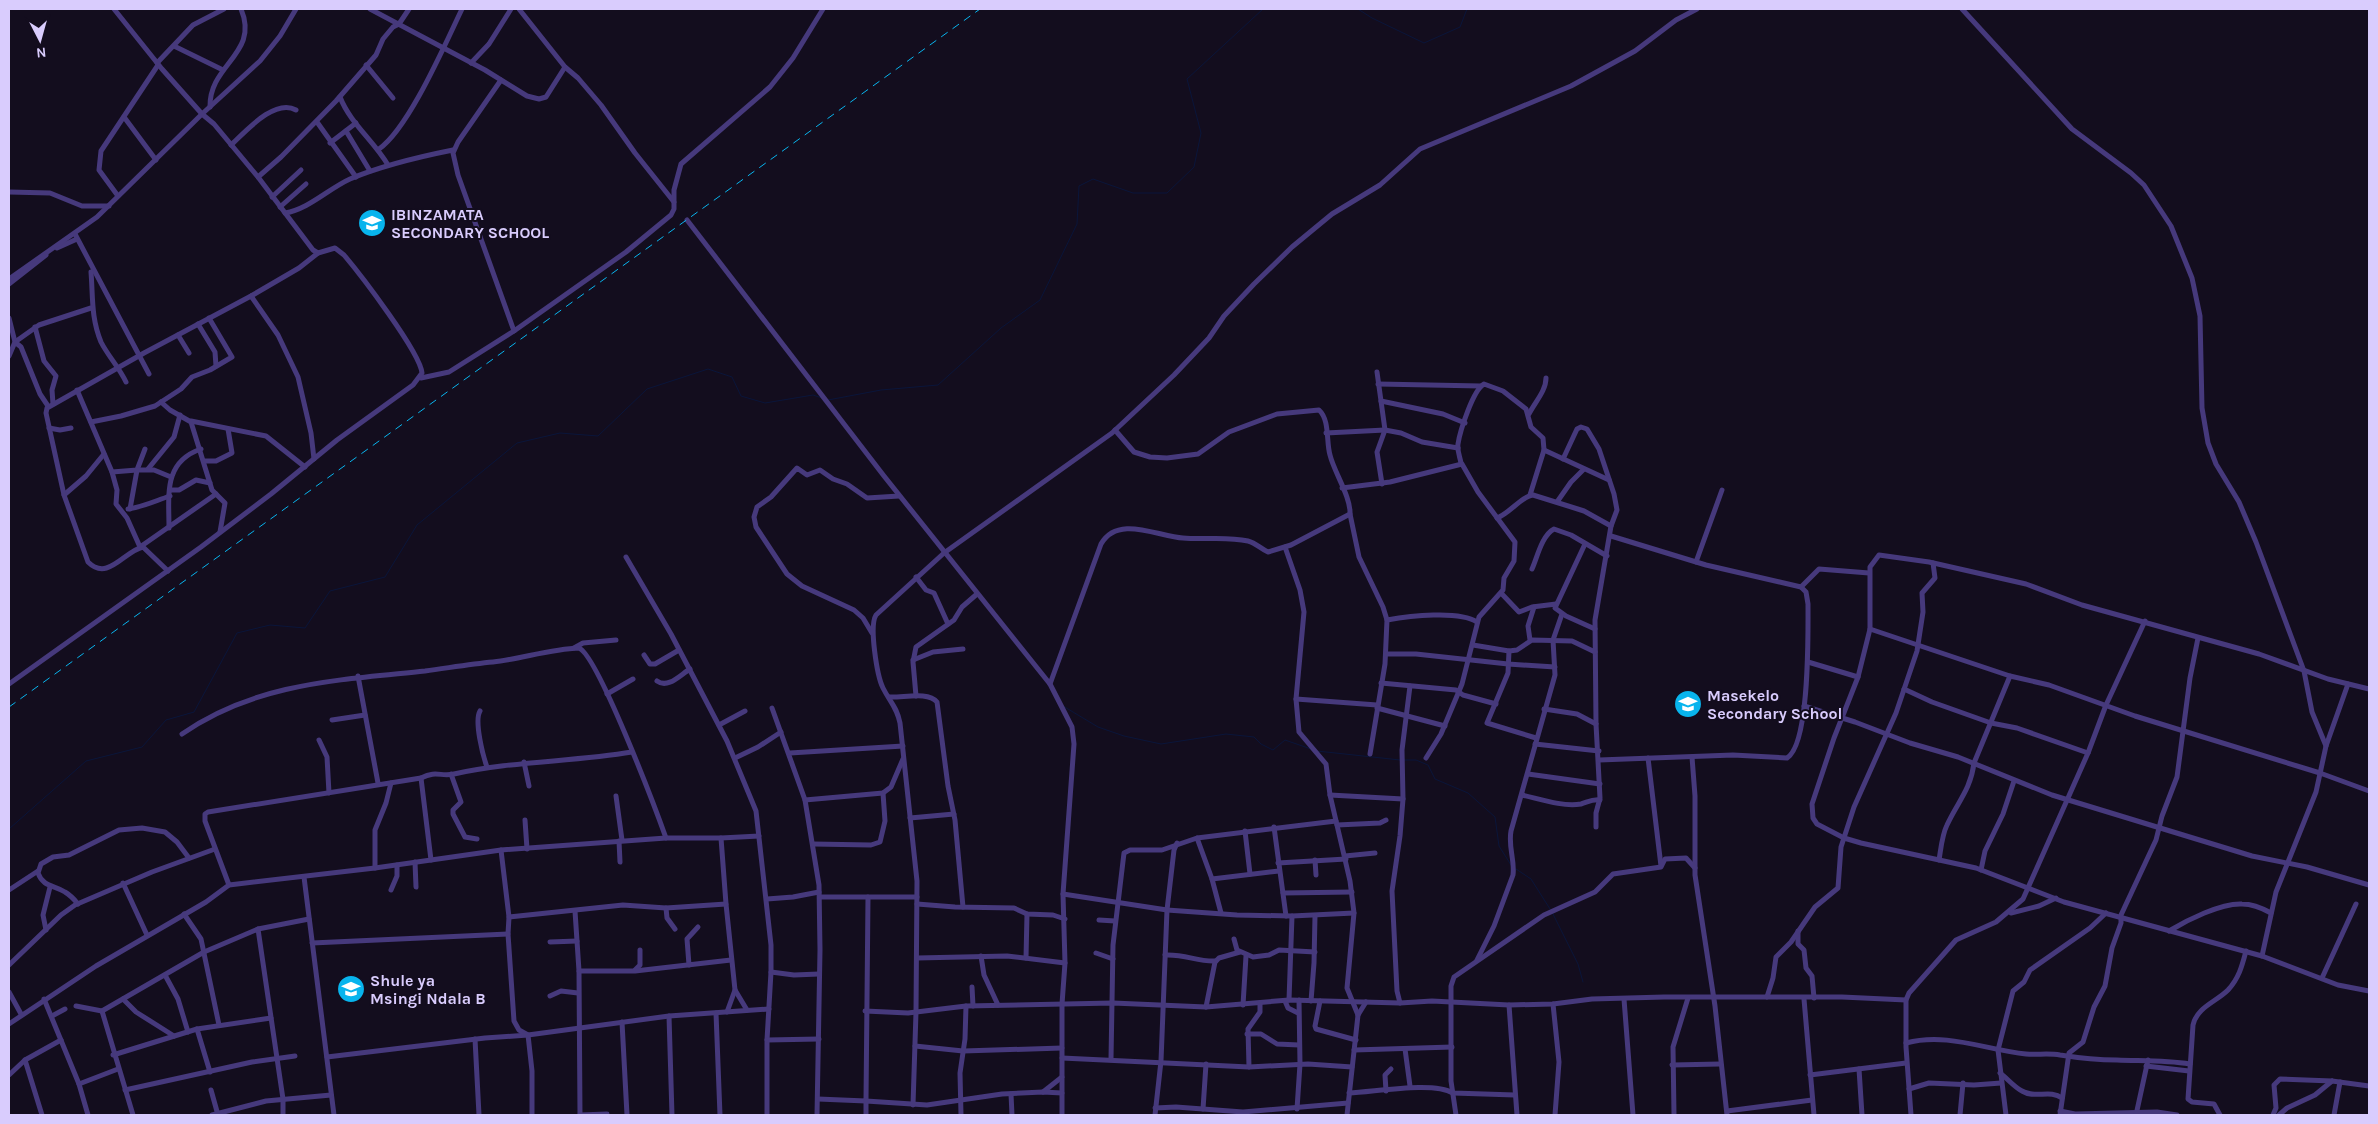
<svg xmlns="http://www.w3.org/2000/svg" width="2378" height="1124" viewBox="0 0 2378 1124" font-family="Karla,sans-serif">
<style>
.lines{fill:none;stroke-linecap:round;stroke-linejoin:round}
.stream{stroke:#0a153a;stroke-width:1}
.minor{stroke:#46397c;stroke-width:5}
.rail{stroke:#08b4ed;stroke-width:1;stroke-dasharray:8 6;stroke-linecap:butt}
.labels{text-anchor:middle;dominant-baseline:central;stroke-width:4;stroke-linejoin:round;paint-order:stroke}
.poi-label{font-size:16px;font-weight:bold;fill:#d9ccfd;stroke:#130d1e;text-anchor:start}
</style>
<rect width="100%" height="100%" fill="#130d1e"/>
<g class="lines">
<!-- stream -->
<g class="stream">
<polyline points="1358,9 1372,18 1424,43 1460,27 1467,9"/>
<polyline points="828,400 881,390 938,385 1001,328 1040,300 1077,224 1079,186 1093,179 1133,193 1167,193 1194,167 1201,133 1187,79 1263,9"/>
<polyline points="1063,706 1098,727 1124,736 1161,744 1226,734 1254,737 1261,744 1273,750 1285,740 1311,749"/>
<polyline points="1317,751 1400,760"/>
<polyline points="1404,760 1416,760 1428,765 1435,779 1468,793 1495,817 1499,846 1511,865"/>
<polyline points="9,829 86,761 142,747 166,720 194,712 237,633 270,625 305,628 330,591 385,577 417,525 517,443 560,433 598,436 647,389 708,369 732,377 741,396 765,403 813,395 822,398"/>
<polyline points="1516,869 1531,879 1550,909"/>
<polyline points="1552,912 1578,964 1583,982"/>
</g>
<!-- minor -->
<g class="minor">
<polyline points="370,9 485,70 527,96 539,99 546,97 565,67"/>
<polyline points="519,9 565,67 578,78 601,105 635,153 674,202"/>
<polyline points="1962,9 2072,129 2131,173 2144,185 2171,226 2192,278 2200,316 2202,408 2208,443 2216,464 2239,502 2256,542 2304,671 2312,712 2326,746 2316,792 2276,892 2262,956"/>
<polyline points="174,46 223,70"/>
<polyline points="157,63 193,25 224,9"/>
<polyline points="471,63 489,44 511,9"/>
<polyline points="366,65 393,98"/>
<polyline points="501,80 458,142 453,153 458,175 514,331"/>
<path d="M340,97c10,26 34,44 48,68"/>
<path d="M210,107c-1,-43 50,-53 31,-98"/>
<polyline points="124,117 156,160"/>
<polyline points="317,122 356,177"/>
<polyline points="346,131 370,171"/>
<polyline points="330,143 356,123"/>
<path d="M231,145c15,-14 44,-47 65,-35"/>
<path d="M379,149c30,-21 66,-105 83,-140"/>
<polyline points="258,177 281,157 336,101 376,55 383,39 393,27 399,24 409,9"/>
<polyline points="9,192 50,193 82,206 109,206"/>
<polyline points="118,196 99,170 101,151 158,65"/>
<polyline points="272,197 301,170"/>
<polyline points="280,207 306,184"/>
<path d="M285,213c24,-4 43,-24 65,-34 33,-14 68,-22 103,-29"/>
<polyline points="687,220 884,476 1050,684 1072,727 1074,744 1063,894 1065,963 1062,1004 1062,1115"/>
<polyline points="75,234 149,374"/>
<polyline points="57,248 77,239"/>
<path d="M91,272c2,25 0,46 10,70 7,14 18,25 25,40"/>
<polyline points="9,279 97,217 202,114 260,61 280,36 296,9"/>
<polyline points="9,284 46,255"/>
<polyline points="251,296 278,335 298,377 311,433 314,459"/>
<polyline points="9,318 15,342 9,356"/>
<polyline points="198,324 215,352 216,366"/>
<polyline points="35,327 44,361 56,376 52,390 53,404"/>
<polyline points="178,335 189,353"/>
<polyline points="1377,372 1385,430 1377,452 1382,484"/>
<polyline points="421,378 449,372 514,331 626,252 671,215 674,209 674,190 681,164 770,87 793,58 823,9"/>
<polyline points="1378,384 1481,386"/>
<polyline points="77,390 112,472 117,490 116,504 127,518 140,547 216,494"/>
<polyline points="1381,401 1443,414 1465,423"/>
<polyline points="161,402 170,410 191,422 212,490 225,503 220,532"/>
<polyline points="48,406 40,394 21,347 15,342 39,325 91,308"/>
<path d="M1529,414c6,-12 17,-23 17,-36"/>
<polyline points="191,421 266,436 305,467"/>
<polyline points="91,422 121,416 155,406 181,389 192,377 210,370 232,357 209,318"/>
<polyline points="49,428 60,430 71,428"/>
<polyline points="1326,433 1385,430 1401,433 1422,442 1458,448"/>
<polyline points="1563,459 1577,429 1581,427 1587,429 1599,449 1614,494 1617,510 1611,526 1595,620 1596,724 1600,798 1596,813 1596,827"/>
<polyline points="205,461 216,461 232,453 228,429"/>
<path d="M1461,463c-1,-6 -4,-12 -3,-19 2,-13 15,-54 26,-60l19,7 23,18 5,18 12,11 1,12"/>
<polyline points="148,469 174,437 180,415"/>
<polyline points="112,472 137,470 145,449"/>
<polyline points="1342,488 1390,482 1462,464 1478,492 1515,542 1514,561 1504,578 1503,590 1479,617 1462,684 1441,734 1426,758"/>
<polyline points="170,490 179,490 196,480 210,483"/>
<polyline points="64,495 86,476 104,454"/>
<polyline points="1530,495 1544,450 1609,480"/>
<polyline points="1557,502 1571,482 1583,470"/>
<path d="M128,509c15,-2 27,-8 42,-13"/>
<polyline points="130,509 137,470 154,470 171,477"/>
<polyline points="1350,514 1359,557 1383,607 1387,620 1385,664 1370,754"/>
<path d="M1497,518c13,-5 25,-22 36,-23l51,16 27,15"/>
<path d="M169,528c0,-33 -6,-66 32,-79"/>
<polyline points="1585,544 1555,608 1566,616 1595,629"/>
<polyline points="1285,547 1300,590 1304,612 1296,699 1299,732 1326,764 1330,795 1350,881 1354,913 1347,988 1358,1015 1347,1115"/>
<polyline points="626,557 671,634 727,741 756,811 771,945 771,972 767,1040 767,1115"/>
<polyline points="1696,562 1722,490"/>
<path d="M1532,569c5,-11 10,-34 22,-40l17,6 36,21"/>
<path d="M168,571l-25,-24c-19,4 -35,35 -55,15l-24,-67 -18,-82 1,-5 97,-55 107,-57 48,-28 19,-15"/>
<polyline points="916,577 926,590 934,593 948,624"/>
<polyline points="1801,587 1819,569 1869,573"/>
<polyline points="1501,593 1519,612 1532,607 1556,604"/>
<path d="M1387,620c22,-4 72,-10 90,2"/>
<polyline points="1870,629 2010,676 2049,685 2135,716 2320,773 2369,791"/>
<polyline points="872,633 863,618 854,610 802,586 787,574 756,527 754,517 757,507 771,497 797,468 807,475 820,470 833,479 847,484 867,498 899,496"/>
<polyline points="1530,640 1528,626 1534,607"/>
<polyline points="1473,645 1509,651 1517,650 1532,640 1572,641 1595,652"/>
<polyline points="574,648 583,643 616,640"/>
<polyline points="1509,651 1508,673 1487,723 1536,738"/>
<polyline points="1386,654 1416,654 1508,664 1555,667"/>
<polyline points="644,655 650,664 655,664 679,650"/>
<polyline points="913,660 933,652 963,649"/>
<polyline points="1808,662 1858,677"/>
<polyline points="358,676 378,783"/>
<path d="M657,681c11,8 23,-6 33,-12"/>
<polyline points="1381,683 1456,690 1463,695 1496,704"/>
<path d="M9,684l192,-137 70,-53 66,-54 76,-55 9,-12c-2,-21 -62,-99 -78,-118l-9,-7 -17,5 -5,-3 -55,-73 -44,-53 -12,-10 -40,-45 -48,-60"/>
<path d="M1050,684l51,-140c17,-30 58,-7 82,-6 22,2 43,-2 65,3 8,2 13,8 20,11l23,-7 59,-31c1,-17 -16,-42 -20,-59 -4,-13 0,-35 -11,-45l-42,4 -48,18 -31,22 -31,4 -17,-1 -16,-5 -19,-22"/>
<polyline points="1904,689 1932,702 1991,723 2017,728 2088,753"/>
<polyline points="2369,689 2328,679 2259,654 2082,605 2026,584 1929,562 1879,555 1870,567 1870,629 1858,677 1834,738 1812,804 1813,818 1817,824 1844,838 1861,843 1976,868 2064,902 2262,956 2338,985 2369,991"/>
<polyline points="607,694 633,679"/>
<polyline points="916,696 913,662 916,647 954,620 962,607 977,594"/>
<path d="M889,697c14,1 39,-6 48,5l11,84 7,34 8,87"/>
<polyline points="1296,699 1377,705"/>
<polyline points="1804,706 1855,722 1910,743 1958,757 2052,795 2252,856 2307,867 2369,885"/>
<polyline points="772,708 805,800 819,885 820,950 817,1115"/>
<polyline points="1377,708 1445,726"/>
<polyline points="1544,709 1577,714 1596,724"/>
<path d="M480,711c-6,10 3,45 7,56"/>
<polyline points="332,720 365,715"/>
<polyline points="719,725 745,711"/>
<path d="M182,734c73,-51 157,-54 243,-63 23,-3 45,-7 68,-9 28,-3 57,-13 86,-14 19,8 77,162 87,190"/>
<polyline points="319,740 327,757 329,793"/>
<polyline points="1535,744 1599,751"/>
<polyline points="2326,746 2348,684"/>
<polyline points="790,753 903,746"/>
<polyline points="1692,757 1695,796 1695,875 1715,1006 1727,1115"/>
<polyline points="735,758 758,747 781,732"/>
<polyline points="1648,758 1661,866"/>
<path d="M1599,760l134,-5 54,3c23,-14 21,-126 21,-154l-2,-12 -5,-5 -95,-22 -95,-29"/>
<polyline points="524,762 529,786"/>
<polyline points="451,774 461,802 453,810 453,814 465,837 477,839"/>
<polyline points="1528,774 1600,784"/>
<polyline points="421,778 431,860"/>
<polyline points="1330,795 1403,799"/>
<path d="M1522,795c18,4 40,12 59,9 7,-2 11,-5 19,-4"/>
<polyline points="616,796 622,840"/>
<polyline points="805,800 883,793 891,787 903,759"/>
<polyline points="910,818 954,814"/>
<polyline points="525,820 527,849"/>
<polyline points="1337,825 1380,823 1386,820"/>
<polyline points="1274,827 1286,916"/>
<polyline points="1245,831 1250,874"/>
<polyline points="721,838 726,904 735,990 747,1010"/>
<polyline points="1197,838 1212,879 1221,913"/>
<polyline points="619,841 620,862"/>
<polyline points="813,844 871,845 880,842 885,821 883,793"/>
<polyline points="501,850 509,917 508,934 514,1021 519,1030 528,1035 532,1071 532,1115"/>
<polyline points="1345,856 1375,853"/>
<polyline points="1315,860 1316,875"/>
<path d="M1939,860c2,-12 3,-25 8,-35 10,-22 24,-36 27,-62l36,-87"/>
<polyline points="415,862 416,887"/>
<polyline points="1278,863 1346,859"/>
<polyline points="375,868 375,830 386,803 391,783"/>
<polyline points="1981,870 1985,851 2003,814 2014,781"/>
<polyline points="304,877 334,1115"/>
<polyline points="1212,879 1279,871"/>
<polyline points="123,883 147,935"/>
<path d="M229,885l-24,-64v-7l3,-2 213,-34c16,-8 19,-1 33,-4 58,-13 118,-12 178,-22"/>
<polyline points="9,890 38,871"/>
<polyline points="391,890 397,876 397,865"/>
<polyline points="1283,893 1352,892"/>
<polyline points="1063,894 1167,910 1237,915 1292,916 1354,913"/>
<polyline points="820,897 917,897"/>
<polyline points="767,899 793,897 819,892"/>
<path d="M78,904c-4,-5 -8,-9 -13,-12 -11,-7 -22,-5 -27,-19l3,-9 12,-7 16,-2 50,-25 23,-2 23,4 12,10 12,16"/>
<polyline points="917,904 955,907 1014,908 1027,914 1053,915 1065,919"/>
<polyline points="666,908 667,918 675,929"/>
<polyline points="575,911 579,971"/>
<polyline points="2011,913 2039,906 2056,898"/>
<polyline points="184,914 201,939 219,1025"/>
<polyline points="509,917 623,905 666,908 726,904"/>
<polyline points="1099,920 1115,921"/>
<polyline points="258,929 283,1099 283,1115"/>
<polyline points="46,930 43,915 50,887"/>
<polyline points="1798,931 1798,944 1804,950 1806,968 1812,976 1814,998"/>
<path d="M2169,931c18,-11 52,-28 73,-27 10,0 20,4 29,9"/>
<polyline points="1234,939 1237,950 1253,957 1269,955 1279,950 1315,952"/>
<polyline points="550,942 577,941"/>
<polyline points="312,943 508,934"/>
<polyline points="1096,953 1113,959"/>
<path d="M1165,955c21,-1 32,7 51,6"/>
<polyline points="981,956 984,975 998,1005"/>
<polyline points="917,958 1007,956 1065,963"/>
<polyline points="1026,958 1027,914"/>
<path d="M1477,960l17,-34 19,-51c2,-15 -5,-28 -2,-44l44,-156 -2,-35 9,-26"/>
<polyline points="9,965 61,915 75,905 152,872 215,849"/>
<polyline points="689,965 687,939 698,927"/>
<polyline points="635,970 640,965 640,950"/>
<polyline points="771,972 794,975 819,974"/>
<polyline points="165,975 178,999 188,1032"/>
<polyline points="2322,978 2356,904"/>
<polyline points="972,987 973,1006"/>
<polyline points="9,992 21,1014"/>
<polyline points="550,996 561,991 578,993"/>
<polyline points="1767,997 1773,978 1776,957 1791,942 1815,907 1838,888 1841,847 1854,807 1896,713 1917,651 1923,612 1922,593 1935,578 1933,563"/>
<polyline points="44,999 79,1084 88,1115"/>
<polyline points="123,999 136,1012 174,1036"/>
<polyline points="1624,999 1633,1115"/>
<polyline points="1804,999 1814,1115"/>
<polyline points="1289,1000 1292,916"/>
<polyline points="1285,1001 1288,1008 1298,1013"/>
<polyline points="1311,1001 1314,963 1315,916"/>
<polyline points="1320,1001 1315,1026 1316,1029 1356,1040"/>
<polyline points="1400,1003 1397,991 1392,891 1400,836 1403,799 1402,750 1410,686"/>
<polyline points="1553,1004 1559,1062 1555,1115"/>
<polyline points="1243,1005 1246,956"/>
<polyline points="1509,1005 1517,1115"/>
<polyline points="76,1006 102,1011"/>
<polyline points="1206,1007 1215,962 1219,958 1240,952"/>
<polyline points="865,1011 908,1013 966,1006 1113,1003 1206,1007 1289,1000 1400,1003 1432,1001 1509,1005 1553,1004 1592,999 1664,997 1842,997 1906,1000"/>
<polyline points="727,1012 735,990"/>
<polyline points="716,1013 720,1115"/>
<polyline points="1358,1015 1366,1002"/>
<polyline points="52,1016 65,1009"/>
<polyline points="669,1016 672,1115"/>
<polyline points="622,1022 627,1115"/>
<polyline points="9,1024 96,966 206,902 229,885 375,868 501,850 666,838 721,838 759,836"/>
<polyline points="197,1029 210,1072"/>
<polyline points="1247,1034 1261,1034 1277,1044 1299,1045"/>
<polyline points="475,1039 479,1115"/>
<polyline points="767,1040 819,1039"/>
<path d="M1906,1043c41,-11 80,7 120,11 11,1 23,-1 34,1 19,3 38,5 57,5 25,1 48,0 73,4"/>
<polyline points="915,1046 963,1051 1062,1048"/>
<polyline points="1405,1049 1410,1086"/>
<polyline points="1354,1050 1452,1047"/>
<polyline points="113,1055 197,1029 271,1018"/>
<polyline points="327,1057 485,1038 528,1035 669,1016 769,1009"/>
<polyline points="1062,1058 1249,1067 1308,1064 1352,1067"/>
<polyline points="1111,1059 1113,945 1124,853 1130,850 1162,850 1197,838 1336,821"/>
<polyline points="25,1060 42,1115"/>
<polyline points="1672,1065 1720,1064"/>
<polyline points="2146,1066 2189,1071"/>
<polyline points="1249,1067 1248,1029 1260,1012 1260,1003"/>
<polyline points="1859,1069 1862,1115"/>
<path d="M2000,1073c8,6 14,14 22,18 13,8 28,-2 40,7"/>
<polyline points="9,1075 25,1060 61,1040"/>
<polyline points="1810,1075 1906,1063"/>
<polyline points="79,1084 118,1069"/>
<polyline points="1909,1089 1929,1083 1974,1085 2001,1083"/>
<polyline points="125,1090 252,1062 295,1056"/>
<polyline points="211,1090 218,1115"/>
<polyline points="1386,1091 1385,1075 1391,1069"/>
<polyline points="1043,1092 1062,1077"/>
<path d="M1349,1093c26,-1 84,-12 104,0l62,2"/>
<polyline points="1011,1094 1012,1115"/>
<polyline points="818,1099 866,1101 868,897"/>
<path d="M913,1105l3,-93 1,-131 -17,-158c-3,-16 -10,-21 -17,-35 -6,-12 -14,-62 -7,-73l68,-62 168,-120 62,-58 35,-37 15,-22 30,-32 38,-37 40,-33 48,-29 40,-36 151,-63 64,-35 41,-31 21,-11"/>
<polyline points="1155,1108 1176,1107 1243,1112 1348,1103"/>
<polyline points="1203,1109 1206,1064"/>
<polyline points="1297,1109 1300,1064 1299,1000"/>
<polyline points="1727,1111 1812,1100"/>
<polyline points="2060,1111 2075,1114 2157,1112 2177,1115"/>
<polyline points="133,1115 102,1011 204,952 258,929 309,919"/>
<polyline points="212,1115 266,1101 331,1095"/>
<polyline points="580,1115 579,971 635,971 731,960"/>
<polyline points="580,1115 607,1114"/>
<polyline points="866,1115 866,1101 927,1105 1002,1094 1043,1092 1062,1093"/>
<polyline points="961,1115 960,1073 965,1039 966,1006"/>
<polyline points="1155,1115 1161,1061 1167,910 1174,850 1177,843"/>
<polyline points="1456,1115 1451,1081 1451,986 1454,977 1544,915 1595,892 1613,874 1661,867 1665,859 1686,858 1695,868"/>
<polyline points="1674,1115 1673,1047 1688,998"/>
<polyline points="1911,1115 1906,1047 1906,1000 1909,993 1956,940 1996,922 2023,899 2088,753 2106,705 2145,621"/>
<polyline points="1960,1115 1963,1083"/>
<polyline points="2006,1115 1998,1050 2013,991 2024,982 2030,970 2090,928 2106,913"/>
<polyline points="2060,1115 2069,1053 2083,1042 2094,1007 2105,986 2112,948 2121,923 2121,915 2156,840 2162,816 2177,777 2190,678 2198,638"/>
<polyline points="2136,1115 2148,1060"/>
<path d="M2220,1115l-6,-11 -22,-2 -4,-3 5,-74c4,-18 23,-23 35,-35 11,-12 14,-24 18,-39"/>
<polyline points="2273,1115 2276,1108 2274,1085 2280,1079 2332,1081 2369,1086"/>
<polyline points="2279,1115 2287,1108 2315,1095 2332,1081"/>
<polyline points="2334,1115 2340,1082"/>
</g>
<!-- rail -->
<polyline class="rail" points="9,707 980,9"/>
</g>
<!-- icons -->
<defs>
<g id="school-disc" transform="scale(1.4375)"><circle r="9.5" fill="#08b4ed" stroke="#130d1e"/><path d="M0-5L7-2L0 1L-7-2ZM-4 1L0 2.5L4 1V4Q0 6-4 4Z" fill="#fff"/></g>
</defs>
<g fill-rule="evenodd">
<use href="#school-disc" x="372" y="223"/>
<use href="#school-disc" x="1688" y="704"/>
<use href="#school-disc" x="351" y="989"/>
</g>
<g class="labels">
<!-- poi labels -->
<g class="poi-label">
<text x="391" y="214">IBINZAMATA<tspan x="391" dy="18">SECONDARY SCHOOL</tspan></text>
<text x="1707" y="695">Masekelo<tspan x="1707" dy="18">Secondary School</tspan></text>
<text x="370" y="980">Shule ya<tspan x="370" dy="18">Msingi Ndala B</tspan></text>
</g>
</g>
<!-- border -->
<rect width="2378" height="1124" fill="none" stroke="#d9ccfd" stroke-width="20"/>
<!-- north arrow -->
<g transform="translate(40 40) rotate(174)" stroke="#130d1e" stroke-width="4" paint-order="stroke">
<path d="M0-4L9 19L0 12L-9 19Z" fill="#d9ccfd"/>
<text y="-8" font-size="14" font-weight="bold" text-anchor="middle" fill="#d9ccfd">N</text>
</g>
</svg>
